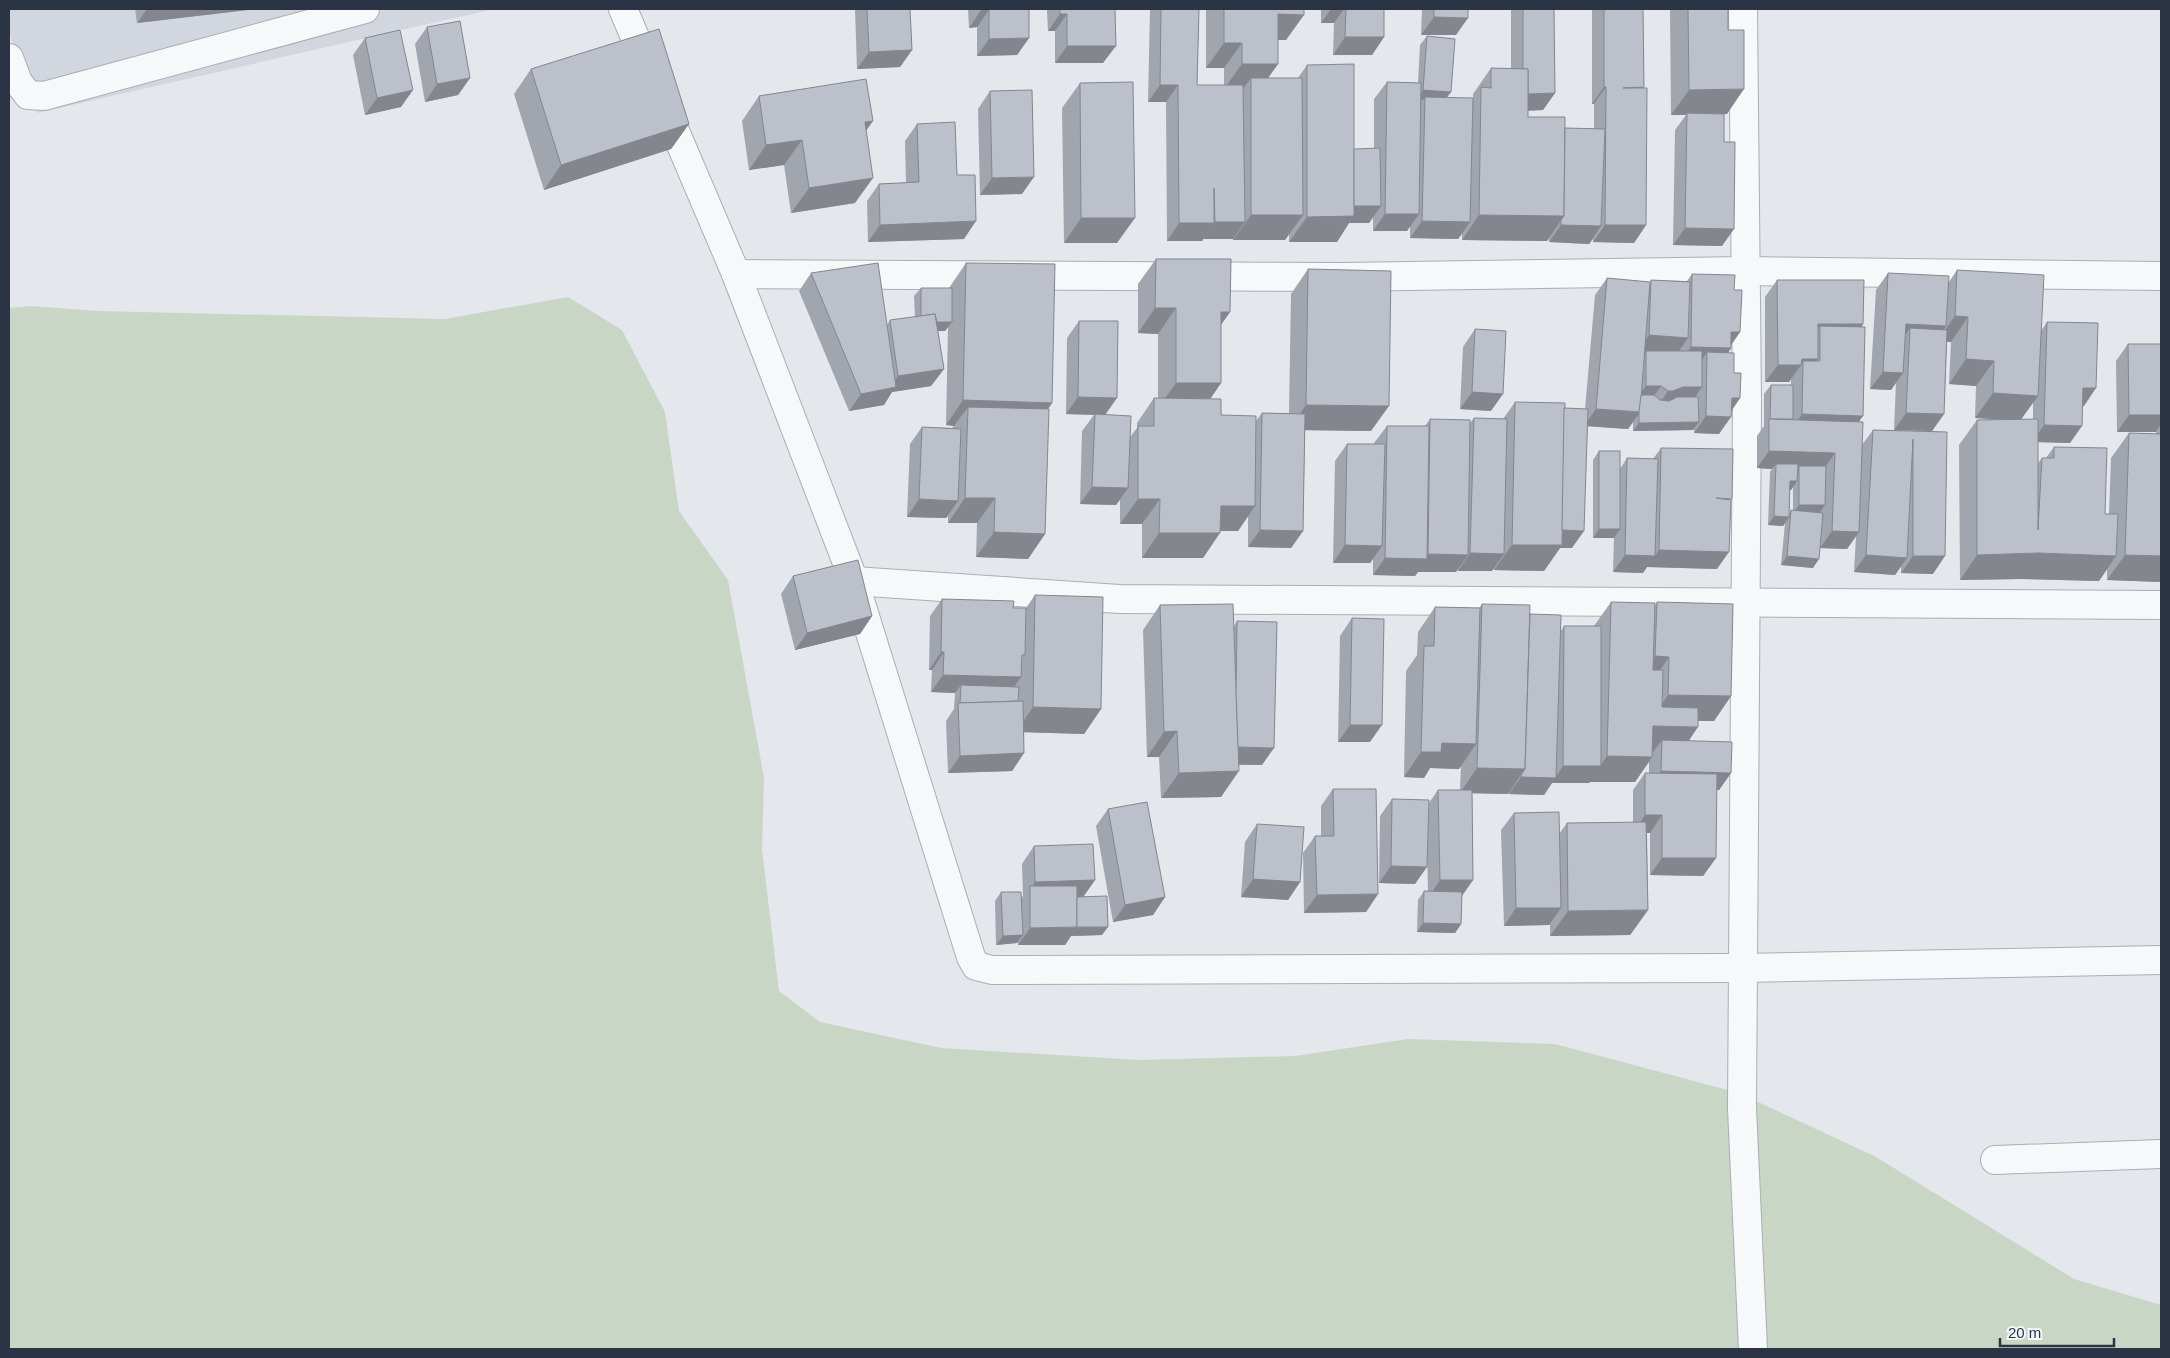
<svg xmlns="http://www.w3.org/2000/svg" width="2170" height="1358" viewBox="0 0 2170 1358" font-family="Arial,sans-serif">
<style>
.built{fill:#d2d6de}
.green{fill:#c9d6c5}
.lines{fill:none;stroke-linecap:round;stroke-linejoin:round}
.street-casing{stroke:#a9aeb7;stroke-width:30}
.street{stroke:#f7f8fa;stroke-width:28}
.wall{fill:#a1a5ae;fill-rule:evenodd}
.shaded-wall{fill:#83868d}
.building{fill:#bbc0ca;stroke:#83868d}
</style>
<rect width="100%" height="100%" fill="#e4e7ec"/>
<!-- built -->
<polygon class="built" points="9,9 494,9 37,113 9,32"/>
<!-- green -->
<polygon class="green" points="568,297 622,330 665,412 679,511 728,580 764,778 762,850 779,991 820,1022 941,1048 1139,1060 1295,1056 1408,1039 1555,1044 1739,1093 1876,1157 2074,1279 2161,1305 2161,1349 9,1349 9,308 31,306 98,311 445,319"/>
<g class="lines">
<!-- street casing -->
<g class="street-casing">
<g id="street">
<polyline points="623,9 736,274 854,581 971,957 976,966 992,970 1743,968 2161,960"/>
<polyline points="1743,9 1747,401 1742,1108 1753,1349"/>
<polyline points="9,58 18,82 28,95 44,96 365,9"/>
<polyline points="736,274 1342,277 1746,271 2161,276"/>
<polyline points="854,581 1119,599 2161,605"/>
<polyline points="1995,1160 2161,1154"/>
</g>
</g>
<!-- street -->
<use href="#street" class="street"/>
</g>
<!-- wall -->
<g class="wall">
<polygon points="135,9 256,9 137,23"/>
<polygon points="855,9 910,9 912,50 900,67 857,69"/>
<polygon points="968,9 1029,9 1029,38 1017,55 977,56 977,27 969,28"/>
<polygon points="1043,9 1115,9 1103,63 1055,63 1055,31 1048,31 1047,10 1043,10"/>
<polygon points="1150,9 1199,9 1197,85 1224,85 1224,68 1206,68 1206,9 1304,9 1286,40 1278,40 1278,64 1268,78 1298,78 1307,65 1354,149 1374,149 1374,99 1387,82 1418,83 1420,45 1427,36 1451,92 1447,97 1473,99 1473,94 1491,68 1511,69 1511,9 1554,9 1555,93 1543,110 1528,111 1528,117 1565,128 1594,129 1594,104 1592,104 1592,9 1643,9 1644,87 1643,88 1646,225 1634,243 1593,242 1593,239 1589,244 1549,242 1549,238 1547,241 1462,240 1462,234 1458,239 1410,238 1410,226 1407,231 1373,231 1373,217 1369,223 1349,223 1337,242 1289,242 1289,234 1285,240 1233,240 1233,238 1233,239 1203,239 1202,241 1167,241 1166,102 1148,102"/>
<polygon points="1321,9 1384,9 1384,37 1372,55 1333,55 1334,23 1321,23"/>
<polygon points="1422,9 1468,9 1456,35 1421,35"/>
<polygon points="1670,9 1728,9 1727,114 1724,114 1722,246 1673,245 1675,130 1686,115 1671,115"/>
<polygon points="427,27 470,78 458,95 425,102 415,44"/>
<polygon points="365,38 401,107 365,115 353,55"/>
<polygon points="531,69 689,124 671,149 544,190 514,94"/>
<polygon points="1080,83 1117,243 1064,243 1062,108"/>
<polygon points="990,91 1022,194 980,195 978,109"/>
<polygon points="759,96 866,131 855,203 791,213 784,165 749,170 742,121"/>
<polygon points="917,124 957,175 964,239 868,242 867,201 879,184 906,183 905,141"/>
<polygon points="1156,259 1230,312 1221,325 1221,383 1210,399 1221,415 1256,421 1262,413 1289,413 1291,294 1308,269 1371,431 1305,430 1303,531 1291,548 1248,547 1248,516 1238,531 1220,531 1203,558 1142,558 1142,524 1120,524 1120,500 1116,505 1080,504 1082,431 1094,415 1066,414 1067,338 1079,321 1105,415 1130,437 1137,428 1137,423 1154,398 1158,398 1158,334 1138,333 1138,284"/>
<polygon points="966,263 1052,403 1048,409 1045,534 1028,559 976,557 977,523 948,523 948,516 946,518 907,517 910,444 922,427 952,428 954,426 946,425 948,327 945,331 938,331 944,369 931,386 892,392 884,405 849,411 799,291 811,273 887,325 890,320 915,317 914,296 921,288 949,288"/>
<path d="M1957,270l84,61 6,-9 37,84h-2l-12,37 -32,-1v21l4,-5h4l8,-11 51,67h4l2,-56 18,-25 27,1v-2h-39l-1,-71 12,-17h33v238l-54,-2v-11l-8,12 -78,-2 -61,1 -1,-135 18,-25 23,-1 -25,-1 1,-32 -27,-2 2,-42h-4l-3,72 -12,17 -38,-1 2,-48 -5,8 -21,-1 6,-99 12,-17 61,9zM2033,402v17h-12z"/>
<polygon points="1692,274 1734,290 1740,332 1731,345 1731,348 1728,353 1734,373 1740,398 1731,411 1719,434 1694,433 1694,429 1693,430 1633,431 1633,422 1628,429 1588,426 1572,548 1560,548 1544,571 1494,570 1494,568 1492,571 1458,571 1458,568 1456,572 1418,572 1415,576 1373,575 1373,559 1370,563 1333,563 1335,461 1347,444 1374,444 1374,443 1387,426 1425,426 1430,419 1470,423 1474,418 1503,419 1515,402 1564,408 1585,409 1595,295 1607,278 1650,282 1651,280 1687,281"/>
<path d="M1777,280l86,44 -1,3 -4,95 4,23 11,-15 74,2 -14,142 -32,-1v-7l-6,9 -41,-3 2,-36 -9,13 -27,-1 -7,20 -32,-3 4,-42 -2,3 -15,-1 2,-53 2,-3 -15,-1v-32l7,-10v-32l7,-9h20v-6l-2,3h-24v-85zM1793,487v23h-2l-2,3 1,-23h1z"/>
<polygon points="1475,329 1491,411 1460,409 1463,347"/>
<polygon points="1661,448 1731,501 1717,569 1647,567 1643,573 1613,572 1614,538 1593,538 1593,460 1599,451 1620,469 1627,458 1653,459"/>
<polygon points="793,576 872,616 860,634 795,650 781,594"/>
<polygon points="1035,595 1101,709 1084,734 1024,732 1024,753 1012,771 948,773 946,721 954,709 955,693 931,692 932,670 929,670 930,616 942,599 1013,608 1026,608"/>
<polygon points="1611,602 1655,605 1657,602 1731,696 1714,721 1698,721 1689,741 1731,773 1719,790 1716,790 1716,858 1703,876 1650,875 1650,833 1647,833 1648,910 1630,935 1550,936 1550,924 1549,925 1504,926 1501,830 1514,813 1559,834 1567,823 1633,823 1633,790 1645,773 1649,773 1649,762 1635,782 1590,782 1589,783 1552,783 1544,795 1509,794 1509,792 1508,794 1472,793 1473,880 1462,896 1461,924 1455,933 1417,932 1418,900 1424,891 1428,891 1427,854 1415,884 1379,883 1380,816 1392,799 1429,803 1438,790 1460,790 1461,766 1459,769 1430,768 1424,778 1404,777 1406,671 1417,655 1418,632 1435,607 1479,608 1482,604 1530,614 1561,631 1564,626 1594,626"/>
<polygon points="1160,605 1234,626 1237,621 1262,765 1238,765 1221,797 1161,798 1159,757 1147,757 1143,630"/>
<polygon points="1352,618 1370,742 1338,742 1340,636"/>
<polygon points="1333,789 1378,894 1366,912 1304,913 1303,853 1315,836 1321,836 1321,806"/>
<polygon points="1108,809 1165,897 1153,915 1113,922 1096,826"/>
<polygon points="1257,824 1300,882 1288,900 1241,897 1245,842"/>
<polygon points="1034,846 1095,880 1083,897 1102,935 1071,936 1065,945 1018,945 1018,942 1017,943 996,945 995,901 1001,892 1021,898 1023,896 1022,864"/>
</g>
<!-- shaded-wall -->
<g class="shaded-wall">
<polygon points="147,9 256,9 137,23"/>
<polygon points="1331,9 1344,9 1334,23 1321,23"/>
<polygon points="981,10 989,10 977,27 969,28"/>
<polygon points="1060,14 1067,14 1055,31 1048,31"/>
<polygon points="1278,14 1304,15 1286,40 1261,40"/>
<polygon points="1434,17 1468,18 1456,35 1421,35"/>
<polygon points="1345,37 1384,37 1372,55 1333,55"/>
<polygon points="1029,38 1017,55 977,56 989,39"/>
<polygon points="1224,43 1242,43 1224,68 1206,68"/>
<polygon points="1067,46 1116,46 1103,63 1055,63"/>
<polygon points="912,50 900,67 857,69 869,52"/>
<polygon points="1242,64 1278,64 1260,89 1251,78 1243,89 1224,89"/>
<polygon points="470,78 458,95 425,102 437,84"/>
<polygon points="1160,85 1178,85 1166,102 1148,102"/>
<polygon points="1604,87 1606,87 1594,104 1592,104"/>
<polygon points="1744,89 1727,114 1687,115 1687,113 1686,115 1671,115 1689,90"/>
<polygon points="413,90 401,107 365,115 377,98"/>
<polygon points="1423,90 1451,92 1444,101 1425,97 1423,100 1417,99"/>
<polygon points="1555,93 1543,110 1511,111 1524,94"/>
<polygon points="873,121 855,146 865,122"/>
<polygon points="689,124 671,149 544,190 561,165"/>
<polygon points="802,140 784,165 749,170 766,145"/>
<polygon points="1034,177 1022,194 980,195 992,178"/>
<polygon points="873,178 855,203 791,213 809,188"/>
<polygon points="1352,206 1381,206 1369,223 1349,223 1337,242 1289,242 1307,217"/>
<polygon points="1385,214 1419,214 1407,231 1373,231"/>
<polygon points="1251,215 1303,215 1285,240 1233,240"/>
<polygon points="1479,215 1564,216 1547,241 1462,240"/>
<polygon points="1081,218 1135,218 1117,243 1064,243"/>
<polygon points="976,221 964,239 868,242 880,225"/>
<polygon points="1422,221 1470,222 1458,239 1410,238"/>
<polygon points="1215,222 1245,222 1233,239 1203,239"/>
<polygon points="1179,223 1214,223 1202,241 1167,241"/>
<polygon points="1561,225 1601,226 1589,244 1549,242"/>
<polygon points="1605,225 1646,225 1634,243 1593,242"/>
<polygon points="1685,228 1734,229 1722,246 1673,245"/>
<polygon points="1155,308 1176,308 1158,334 1138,333"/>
<polygon points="1221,312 1230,312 1212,337"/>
<polygon points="1955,316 1968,317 1951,342 1937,341"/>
<polygon points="921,322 952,322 945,331 915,331"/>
<polygon points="1818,324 1863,324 1851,342 1820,326 1810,341"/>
<polygon points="1906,324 1946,326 1934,343 1910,328 1901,342"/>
<polygon points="1731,332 1740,332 1729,348 1731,348 1719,366 1707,352 1699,365 1678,364 1691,347"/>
<polygon points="1649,335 1688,338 1676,355 1646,351 1644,353 1637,353"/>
<polygon points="1802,359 1818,359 1806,376 1803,361 1800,365 1801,365 1789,382 1765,382 1778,365"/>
<polygon points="1966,359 1994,361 1976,386 1949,384"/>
<polygon points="944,369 931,386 892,392 884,405 849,411 861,394 889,389 898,376"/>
<polygon points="1883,372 1903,373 1891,390 1870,389"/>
<polygon points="1176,383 1221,383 1204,408 1158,408"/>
<polygon points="1646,386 1661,386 1649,403 1639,395"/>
<polygon points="1683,387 1702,387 1690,404 1656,408 1668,391"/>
<polygon points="2083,388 2096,388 2084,406 2071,405"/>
<polygon points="1472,392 1503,394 1491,411 1460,409"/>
<polygon points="1993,393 2038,396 2020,421 1975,418"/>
<polygon points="1078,397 1117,398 1105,415 1066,414"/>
<polygon points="1732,398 1740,398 1728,416"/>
<polygon points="963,400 1052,403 1035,428 968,407 954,426 946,425"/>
<polygon points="1306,405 1389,406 1371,431 1289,430"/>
<polygon points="1596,409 1640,412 1628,429 1584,426"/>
<polygon points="1906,413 1944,414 1932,431 1894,430"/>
<polygon points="1802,414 1863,416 1851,433 1790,431"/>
<polygon points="2129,415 2161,415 2161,424 2156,432 2117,432"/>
<polygon points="1706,416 1731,417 1719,434 1694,433"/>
<polygon points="1699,422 1693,430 1633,431 1639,423"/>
<polygon points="2044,425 2082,426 2070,443 2032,442"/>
<polygon points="1769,451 1835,453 1823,470 1799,466 1797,469 1776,464 1772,469 1757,468"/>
<polygon points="1790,481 1797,481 1791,490 1784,490"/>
<polygon points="1092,487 1128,488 1116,505 1080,504"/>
<polygon points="965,498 995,498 977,523 948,523"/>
<polygon points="919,499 958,501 946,518 907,517"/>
<polygon points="1138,499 1160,499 1142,524 1120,524"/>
<polygon points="1799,505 1825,505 1819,514 1793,513"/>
<polygon points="1221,506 1255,506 1238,531 1203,531"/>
<polygon points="1774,516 1789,517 1783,526 1768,525"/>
<polygon points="1599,529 1620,529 1614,538 1593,538"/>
<polygon points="1260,530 1303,531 1291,548 1248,547"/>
<polygon points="1558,530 1584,531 1572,548 1560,548 1544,571 1494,570 1512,545"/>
<polygon points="1832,531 1859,532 1847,549 1820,548"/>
<polygon points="994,532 1045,534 1028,559 976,557"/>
<polygon points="1159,533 1220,533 1203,558 1142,558"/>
<polygon points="1345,545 1382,546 1370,563 1333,563"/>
<polygon points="1659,550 1729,552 1717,569 1647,567 1643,573 1613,572 1625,555 1655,556"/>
<polygon points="1470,553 1504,554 1492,571 1458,571"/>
<polygon points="2038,553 2116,556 2099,581 2021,579 1960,580 1977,555"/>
<polygon points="1428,554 1468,555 1456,572 1418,572 1415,576 1373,575 1385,558 1425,559"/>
<polygon points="1866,555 1907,558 1895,575 1854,572"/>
<polygon points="2125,555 2161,556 2161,582 2107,580"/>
<polygon points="1787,556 1819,559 1813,568 1781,565"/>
<polygon points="1913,556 1945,556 1933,574 1901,573"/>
<polygon points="872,616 860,634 795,650 807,633"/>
<polygon points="941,652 944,652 932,670 929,670"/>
<polygon points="1655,656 1669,657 1652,682 1638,681"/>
<polygon points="943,675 1021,677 1009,694 961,685 955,693 931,692"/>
<polygon points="1668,695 1731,696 1714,721 1651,720"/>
<polygon points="1033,707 1101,709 1084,734 1016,732"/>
<polygon points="1350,725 1382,725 1370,742 1338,742"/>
<polygon points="1653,726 1698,727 1681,752 1662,740 1653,752 1635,751"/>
<polygon points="1177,731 1159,757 1147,757 1164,732"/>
<polygon points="1442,743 1476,744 1459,769 1430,768 1424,778 1404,777 1421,752"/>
<polygon points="1235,747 1274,748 1262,765 1223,764"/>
<polygon points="1024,753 1012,771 948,773 960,756"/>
<polygon points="1607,756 1652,757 1635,782 1590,782 1589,783 1552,783 1544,795 1509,794 1521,777 1555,778 1563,766 1600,766"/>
<polygon points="1477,768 1525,769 1508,794 1460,793"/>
<polygon points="1239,771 1221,797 1161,798 1179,773"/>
<polygon points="1661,771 1731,773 1719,790 1649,788"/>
<polygon points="1645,815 1662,815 1650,833 1633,833"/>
<polygon points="1662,858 1716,858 1703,876 1650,875"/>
<polygon points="1391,866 1427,867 1415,884 1379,883"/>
<polygon points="1253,879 1300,882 1288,900 1241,897"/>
<polygon points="1095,880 1083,897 1030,899 1030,890 1035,882"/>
<polygon points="1440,880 1473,880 1461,897 1428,898"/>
<polygon points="1378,894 1366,912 1304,913 1317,895"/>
<polygon points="1165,897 1153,915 1113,922 1125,905"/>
<polygon points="1516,908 1561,908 1549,925 1504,926"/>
<polygon points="1648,910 1630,935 1550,936 1568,911"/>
<polygon points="1423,923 1461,924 1455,933 1417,932"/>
<polygon points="1108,927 1102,935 1071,936 1065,945 1018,945 1030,928"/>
<polygon points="1023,935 1017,943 996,945 1003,936"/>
</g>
<!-- building -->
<g class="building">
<polygon points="867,9 910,9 912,50 869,52"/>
<polygon points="981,9 1029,9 1029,38 989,39 989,10 981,10"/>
<polygon points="1060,9 1115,9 1116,46 1067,46 1067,14 1060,14"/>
<polygon points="1161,9 1199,9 1197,85 1243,85 1245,222 1215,222 1214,188 1214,223 1179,223 1178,85 1160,85"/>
<polygon points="1224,9 1304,9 1304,15 1278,14 1278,64 1242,64 1242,43 1224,43"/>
<polygon points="1346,9 1384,9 1384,37 1345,37"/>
<polygon points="1434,9 1468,9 1468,18 1434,17"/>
<polygon points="1523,9 1554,9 1555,93 1528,94 1528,69 1523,69"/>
<polygon points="1604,9 1643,9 1644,87 1623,88 1647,88 1646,225 1605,225 1606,87 1604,87"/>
<polygon points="1688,9 1728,9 1728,30 1744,30 1744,89 1689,90"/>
<polygon points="460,21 470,78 437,84 427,27"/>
<polygon points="659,29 689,124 561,165 531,69"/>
<polygon points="400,30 413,90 377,98 365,38"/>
<polygon points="1427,36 1455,39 1451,92 1423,90"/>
<polygon points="1354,64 1354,216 1307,217 1307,65"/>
<polygon points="1491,68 1528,69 1528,117 1565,117 1564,216 1479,215 1481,87 1491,88"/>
<polygon points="1251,78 1302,78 1303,215 1251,215"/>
<polygon points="866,79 873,121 865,122 873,178 809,188 802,140 766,145 759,96"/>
<polygon points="1133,82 1135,218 1081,218 1080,83"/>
<polygon points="1387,82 1421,83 1419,214 1385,214"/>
<polygon points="1032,90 1034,177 992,178 990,91"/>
<polygon points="1425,97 1473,98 1470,222 1422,221"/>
<polygon points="1687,113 1724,114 1724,142 1735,142 1734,229 1685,228"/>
<polygon points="955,122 957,175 975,175 976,221 880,225 879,184 919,182 917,124"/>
<polygon points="1565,128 1605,129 1601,226 1561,225 1561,220 1564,216"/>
<polygon points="1380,148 1381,206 1354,206 1354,149"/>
<polygon points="1156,259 1231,259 1230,312 1221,312 1221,383 1176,383 1176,308 1155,308"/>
<polygon points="878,263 896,387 861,394 811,273"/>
<polygon points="966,263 1055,264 1052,403 963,400"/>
<polygon points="1308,269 1391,271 1389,406 1306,405"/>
<polygon points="1957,270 2044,275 2038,396 1993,393 1994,361 1966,359 1968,317 1955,316"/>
<polygon points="1888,273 1949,276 1946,326 1906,324 1903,373 1883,372"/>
<polygon points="1692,274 1735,275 1734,290 1742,290 1740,332 1731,332 1731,348 1691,347"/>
<polygon points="1607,278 1650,282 1640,412 1596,409"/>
<polygon points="1651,280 1690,282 1688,338 1649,335"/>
<polygon points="1777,280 1864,280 1863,324 1818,324 1818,359 1802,359 1801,365 1778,365"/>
<polygon points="921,288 952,288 952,322 937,322 935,314 921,316"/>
<polygon points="935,314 944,369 898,376 890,320"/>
<polygon points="1079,321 1118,321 1117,398 1078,397"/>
<polygon points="2047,322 2098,323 2096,388 2083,388 2082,426 2044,425"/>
<polygon points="1820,326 1865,327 1863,416 1802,414 1803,361 1820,361"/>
<polygon points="1910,328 1947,330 1944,414 1906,413"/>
<polygon points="1475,329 1506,331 1503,394 1472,392"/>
<polygon points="2128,344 2161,344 2161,415 2129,415"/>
<polygon points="1646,351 1702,351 1702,387 1683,387 1673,391 1668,391 1661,386 1646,386"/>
<polygon points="1707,352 1734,353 1734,373 1741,373 1740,398 1732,398 1731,417 1706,416"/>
<polygon points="1771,385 1793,385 1793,419 1770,419"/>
<polygon points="1641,395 1654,395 1660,400 1669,401 1677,397 1698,397 1699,422 1639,423 1639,412"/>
<polygon points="1154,398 1221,399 1221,415 1256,416 1255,506 1221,506 1220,533 1159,533 1160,499 1138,499 1138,426 1154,426"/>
<polygon points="1515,402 1565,403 1562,545 1512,545"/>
<polygon points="968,407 1049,409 1045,534 994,532 995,498 965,498"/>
<polygon points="1564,408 1588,409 1584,531 1562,530"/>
<polygon points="1262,413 1305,414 1303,531 1260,530"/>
<polygon points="1095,414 1131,416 1128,488 1092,487"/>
<polygon points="1474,418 1507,419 1504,554 1470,553"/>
<polygon points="1430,419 1470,420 1468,555 1428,554"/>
<polygon points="1769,419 1863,422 1859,532 1832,531 1835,453 1769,451"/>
<polygon points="2038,419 2038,530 2042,458 2054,458 2054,447 2107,448 2105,514 2118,514 2116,556 2038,553 1977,555 1977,420"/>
<polygon points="1387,426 1429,426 1427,559 1385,558"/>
<polygon points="922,427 961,429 958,501 919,499"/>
<polygon points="1873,430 1947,432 1945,556 1913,556 1913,439 1907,558 1866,555"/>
<polygon points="2129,433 2161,434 2161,556 2125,555"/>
<polygon points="1347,444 1385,444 1382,546 1345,545"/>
<polygon points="1661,448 1733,449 1732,499 1716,498 1731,500 1729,552 1659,550"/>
<rect x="1599" y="451" width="21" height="78"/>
<polygon points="1627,458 1658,459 1655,556 1625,555"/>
<polygon points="1776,464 1798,464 1797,481 1790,481 1789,517 1774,516"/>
<polygon points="1799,466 1826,466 1825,505 1799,505"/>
<polygon points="1791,510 1823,513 1819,559 1787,556"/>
<polygon points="858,560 872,616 807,633 793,576"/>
<polygon points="1035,595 1103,597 1101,709 1033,707"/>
<polygon points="942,599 1014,601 1013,608 1026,608 1025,655 1022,655 1021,677 943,675 944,652 941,652"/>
<polygon points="1611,602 1655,603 1653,670 1663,670 1662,707 1698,708 1698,727 1653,726 1652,757 1607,756"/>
<polygon points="1657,602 1733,604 1731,696 1668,695 1669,657 1655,656"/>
<polygon points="1233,604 1239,771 1179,773 1177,731 1164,732 1160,605"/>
<polygon points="1482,604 1530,605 1525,769 1477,768"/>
<polygon points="1435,607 1480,608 1476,744 1442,743 1441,752 1421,752 1424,646 1434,646"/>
<polygon points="1530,614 1561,615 1556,778 1521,777 1521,775 1525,769"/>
<polygon points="1352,618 1384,619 1382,725 1350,725"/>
<polygon points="1237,621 1277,622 1274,748 1238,747 1236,691"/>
<polygon points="1564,626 1601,626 1601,766 1563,766"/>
<polygon points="961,685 1019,687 1018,701 960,703"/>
<polygon points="1023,701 1024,753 960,756 958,703"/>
<polygon points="1662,740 1732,742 1731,773 1661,771"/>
<polygon points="1645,773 1717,774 1716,858 1662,858 1662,815 1645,815"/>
<polygon points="1333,789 1376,789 1378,894 1317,895 1315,836 1334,836"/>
<polygon points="1438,790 1472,790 1473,880 1440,880"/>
<polygon points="1392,799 1429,800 1427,867 1391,866"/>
<polygon points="1147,802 1165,897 1125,905 1108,809"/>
<polygon points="1559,812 1561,908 1516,908 1514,813"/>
<polygon points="1646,822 1648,910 1568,911 1567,823"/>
<polygon points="1257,824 1304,827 1300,882 1253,879"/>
<polygon points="1093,844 1095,880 1035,882 1034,846"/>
<polygon points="1030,886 1077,886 1077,927 1030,928"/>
<polygon points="1424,891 1462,892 1461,924 1423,923"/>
<polygon points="1001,892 1021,892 1023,935 1003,936"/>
<polygon points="1107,896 1108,927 1077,927 1077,897"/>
</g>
<!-- border -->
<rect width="2170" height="1358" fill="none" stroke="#2b3445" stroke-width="20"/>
<!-- scale -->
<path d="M2000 1338v8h114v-8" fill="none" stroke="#2b3445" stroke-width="2.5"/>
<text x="2008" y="1338" font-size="15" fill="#2b3445" stroke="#f4f6f9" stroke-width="4" paint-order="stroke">20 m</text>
</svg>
